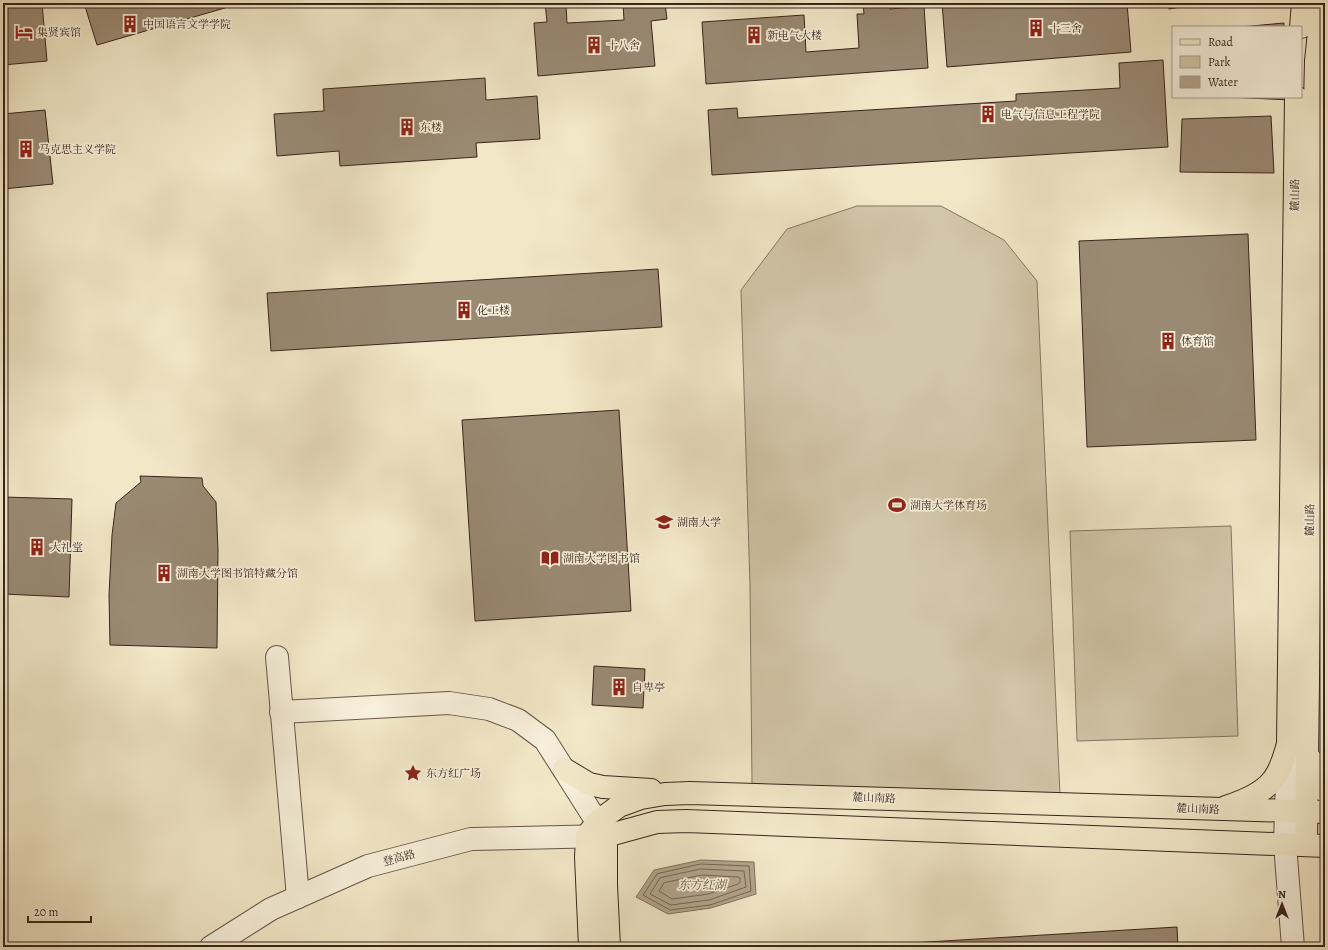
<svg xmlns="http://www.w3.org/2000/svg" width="1328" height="950" viewBox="0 0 1328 950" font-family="Alegreya,'Noto Serif SC',serif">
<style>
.green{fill:#d3c7aa;stroke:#867662}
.water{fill:#b3a58d;stroke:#83715f}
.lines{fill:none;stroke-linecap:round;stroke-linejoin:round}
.shore{stroke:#766454;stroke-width:1}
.building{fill:#9a8a74;stroke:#3a241a}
.minor-casing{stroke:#685546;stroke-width:24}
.major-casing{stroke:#3a241a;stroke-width:24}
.minor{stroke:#f7f0db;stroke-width:22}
.major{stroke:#f2e8c8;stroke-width:22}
.labels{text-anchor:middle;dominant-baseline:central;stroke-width:3.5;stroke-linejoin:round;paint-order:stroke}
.poi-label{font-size:11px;fill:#3a241a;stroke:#f7f0db;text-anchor:start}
.street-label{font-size:11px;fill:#3a241a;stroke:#f7f0db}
.water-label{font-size:12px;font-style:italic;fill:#645142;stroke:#f7f0db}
</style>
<rect width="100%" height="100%" fill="#f2e8c8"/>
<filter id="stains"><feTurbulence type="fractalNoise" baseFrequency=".005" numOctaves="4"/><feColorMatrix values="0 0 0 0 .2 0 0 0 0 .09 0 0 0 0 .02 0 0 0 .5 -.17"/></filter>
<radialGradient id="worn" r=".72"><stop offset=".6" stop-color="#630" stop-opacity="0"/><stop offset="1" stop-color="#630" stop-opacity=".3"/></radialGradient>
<!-- green -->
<g class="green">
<polygon points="857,206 941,206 1004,240 1037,281 1060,795 752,784 750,585 741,290 787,229"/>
<polygon points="1231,526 1238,736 1077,741 1070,531"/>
</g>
<!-- water -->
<polygon class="water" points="701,860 754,862 756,894 711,908 668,914 636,897 654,870"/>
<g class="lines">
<!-- shore -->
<g class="shore">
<polygon points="701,864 749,866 751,891 710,905 670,910 643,895 657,874"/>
<polygon points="701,869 744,871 746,887 709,900 671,905 650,894 660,878"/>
<polygon points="702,875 738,877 740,878 740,882 738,884 708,894 672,899 659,891 664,883"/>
</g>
</g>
<!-- building -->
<g class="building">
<polygon points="3,3 42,3 47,61 3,65"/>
<polygon points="84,3 242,3 97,45"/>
<polygon points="545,3 566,3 567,23 624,20 623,3 665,3 667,19 651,21 655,66 538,76 534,23 547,22"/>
<polygon points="863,3 889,3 890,9 924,6 928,68 706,84 702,22 804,15 806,52 859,48 857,14 864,14"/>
<polygon points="942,3 1127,3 1131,52 947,67"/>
<polygon points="1168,3 1204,3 1169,9"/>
<polygon points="1284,23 1284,27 1240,27"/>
<polygon points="1163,60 1168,147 712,175 708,110 737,108 738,118 1016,101 1016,94 1120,88 1119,63"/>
<polygon points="485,78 486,100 537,96 540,139 476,143 477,157 340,166 339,151 277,156 274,114 324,111 323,89"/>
<polygon points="1227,97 1291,97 1291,100"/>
<polygon points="45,110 53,184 3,189 3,114"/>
<polygon points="1271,116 1274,173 1180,172 1182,119"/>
<polygon points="1248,234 1256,440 1087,447 1079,241"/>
<polygon points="658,269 662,327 271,351 267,293"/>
<polygon points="619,410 631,611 475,621 462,420"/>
<polygon points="140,476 202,478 203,486 216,502 218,550 217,648 110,645 109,595 112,535 116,503 141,482"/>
<polygon points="3,497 72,499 69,597 3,594"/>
<polygon points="594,666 645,669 643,708 592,705"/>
<polygon points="1177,927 1178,947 860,946"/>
</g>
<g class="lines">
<!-- minor casing -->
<g class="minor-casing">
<g id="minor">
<polyline points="277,657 298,897"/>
<polyline points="281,712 449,703 489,709 518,720 545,740 606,836"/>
<polyline points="1288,748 1285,844 1293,947"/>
<polyline points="211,947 271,909 368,866 471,839 606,836"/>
</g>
</g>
<!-- major casing -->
<g class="major-casing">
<g id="major">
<polyline points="1301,27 1303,3"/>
<polyline points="1311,760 1314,772 1325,791"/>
<polyline points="564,769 589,784 603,787 651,790"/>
<path d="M1226,807c15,-5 36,-13 46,-26 9,-10 12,-24 16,-37l8,-647"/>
<polyline points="1306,845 1315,103 1316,61 1322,3"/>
<polyline points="590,947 586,857 587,836 597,822 619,806 641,798 665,794 690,793 1325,812"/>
<polyline points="609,947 606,885 606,836 657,822 686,821 1325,846"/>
</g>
</g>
<!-- minor -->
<use href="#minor" class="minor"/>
<!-- major -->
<use href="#major" class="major"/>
</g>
<!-- icons -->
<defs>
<g id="building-bare" transform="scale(1.38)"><path d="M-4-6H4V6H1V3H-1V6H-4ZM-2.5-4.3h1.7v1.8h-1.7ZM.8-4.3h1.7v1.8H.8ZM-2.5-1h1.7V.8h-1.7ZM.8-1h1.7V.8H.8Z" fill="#8f2418" stroke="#f7f0db" stroke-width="2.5" paint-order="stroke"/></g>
<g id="hotel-bare" transform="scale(1.38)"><path d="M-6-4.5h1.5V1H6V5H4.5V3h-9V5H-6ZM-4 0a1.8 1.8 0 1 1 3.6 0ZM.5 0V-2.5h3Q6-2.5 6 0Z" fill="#8f2418" stroke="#f7f0db" stroke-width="2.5" paint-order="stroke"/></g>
<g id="stadium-bare" transform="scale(1.38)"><path d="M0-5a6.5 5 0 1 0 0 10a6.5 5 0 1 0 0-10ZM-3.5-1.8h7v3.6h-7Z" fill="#8f2418" stroke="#f7f0db" stroke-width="2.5" paint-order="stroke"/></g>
<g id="university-bare" transform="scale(1.38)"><path d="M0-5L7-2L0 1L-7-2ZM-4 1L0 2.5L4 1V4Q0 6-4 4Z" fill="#8f2418" stroke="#f7f0db" stroke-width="2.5" paint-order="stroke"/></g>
<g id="library-bare" transform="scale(1.38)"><path d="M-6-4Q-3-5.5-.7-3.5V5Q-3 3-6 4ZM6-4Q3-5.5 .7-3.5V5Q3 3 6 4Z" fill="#8f2418" stroke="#f7f0db" stroke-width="2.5" paint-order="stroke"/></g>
<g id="sight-bare" transform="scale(1.38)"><path d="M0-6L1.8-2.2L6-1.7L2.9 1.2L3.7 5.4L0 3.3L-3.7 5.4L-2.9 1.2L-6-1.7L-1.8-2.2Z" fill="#8f2418" stroke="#f7f0db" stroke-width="2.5" paint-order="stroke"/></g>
</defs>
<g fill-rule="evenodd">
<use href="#building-bare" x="130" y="24"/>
<use href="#building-bare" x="1036" y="28"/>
<use href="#hotel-bare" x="24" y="32"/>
<use href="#building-bare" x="754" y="35"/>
<use href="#building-bare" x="594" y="45"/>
<use href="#building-bare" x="988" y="114"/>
<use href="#building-bare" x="407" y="127"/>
<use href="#building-bare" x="26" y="149"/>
<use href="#building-bare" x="464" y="310"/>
<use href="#building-bare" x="1168" y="341"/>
<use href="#stadium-bare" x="897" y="505"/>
<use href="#university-bare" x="664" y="522"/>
<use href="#building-bare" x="37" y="547"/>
<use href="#library-bare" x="550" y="558"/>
<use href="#building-bare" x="164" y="573"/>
<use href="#building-bare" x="619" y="687"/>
<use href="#sight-bare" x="413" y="773"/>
</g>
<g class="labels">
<!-- poi labels -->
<g class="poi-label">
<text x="143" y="24">中国语言文学学院</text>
<text x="1049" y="28">十三舍</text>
<text x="37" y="32">集贤宾馆</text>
<text x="767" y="35">新电气大楼</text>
<text x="607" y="45">十八舍</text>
<text x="1001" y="114">电气与信息工程学院</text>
<text x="420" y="127">东楼</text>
<text x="39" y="149">马克思主义学院</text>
<text x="477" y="310">化工楼</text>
<text x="1181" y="341">体育馆</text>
<text x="910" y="505">湖南大学体育场</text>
<text x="677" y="522">湖南大学</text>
<text x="50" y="547">大礼堂</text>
<text x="563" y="558">湖南大学图书馆</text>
<text x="177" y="573">湖南大学图书馆特藏分馆</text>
<text x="632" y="687">自卑亭</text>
<text x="426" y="773">东方红广场</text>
</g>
<!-- street labels -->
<g class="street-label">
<text transform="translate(1295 195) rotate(-89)">麓山路</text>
<text transform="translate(1310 520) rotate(-89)">麓山路</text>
<text transform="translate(874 798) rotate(2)">麓山南路</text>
<text transform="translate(1198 809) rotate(2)">麓山南路</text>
<text transform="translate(399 858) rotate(-15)">登高路</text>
</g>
<!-- water labels -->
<g class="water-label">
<text x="702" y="885">东方红湖</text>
</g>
</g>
<!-- margin -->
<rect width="1328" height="950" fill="none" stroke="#f2e8c8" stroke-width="16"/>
<rect x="4" y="4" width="1320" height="942" fill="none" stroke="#3a241a" stroke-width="2"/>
<rect x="8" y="8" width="1312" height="934" fill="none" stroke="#3a241a"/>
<!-- legend -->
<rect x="1172" y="26" width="130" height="72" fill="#f7f0db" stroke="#ab9e8e"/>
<rect x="1180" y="39" width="20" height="6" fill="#f2e8c8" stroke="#ab9e8e"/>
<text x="1208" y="46" font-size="12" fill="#3a241a">Road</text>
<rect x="1180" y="56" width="20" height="12" fill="#d3c7aa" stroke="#ab9e8e"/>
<text x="1208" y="66" font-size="12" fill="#3a241a">Park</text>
<rect x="1180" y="76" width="20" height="12" fill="#b3a58d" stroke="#ab9e8e"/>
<text x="1208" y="86" font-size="12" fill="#3a241a">Water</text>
<!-- north arrow -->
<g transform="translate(1282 904)" stroke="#f7f0db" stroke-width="3" paint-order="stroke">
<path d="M0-3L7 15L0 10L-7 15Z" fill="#3a241a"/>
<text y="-6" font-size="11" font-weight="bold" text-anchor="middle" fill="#3a241a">N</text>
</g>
<!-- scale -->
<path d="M28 916v6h63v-6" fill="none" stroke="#3a241a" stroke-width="2"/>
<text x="34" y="916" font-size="12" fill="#3a241a" stroke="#f7f0db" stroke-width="3" paint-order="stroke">20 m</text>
<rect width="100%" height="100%" filter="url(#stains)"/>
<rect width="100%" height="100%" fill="url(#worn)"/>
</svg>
